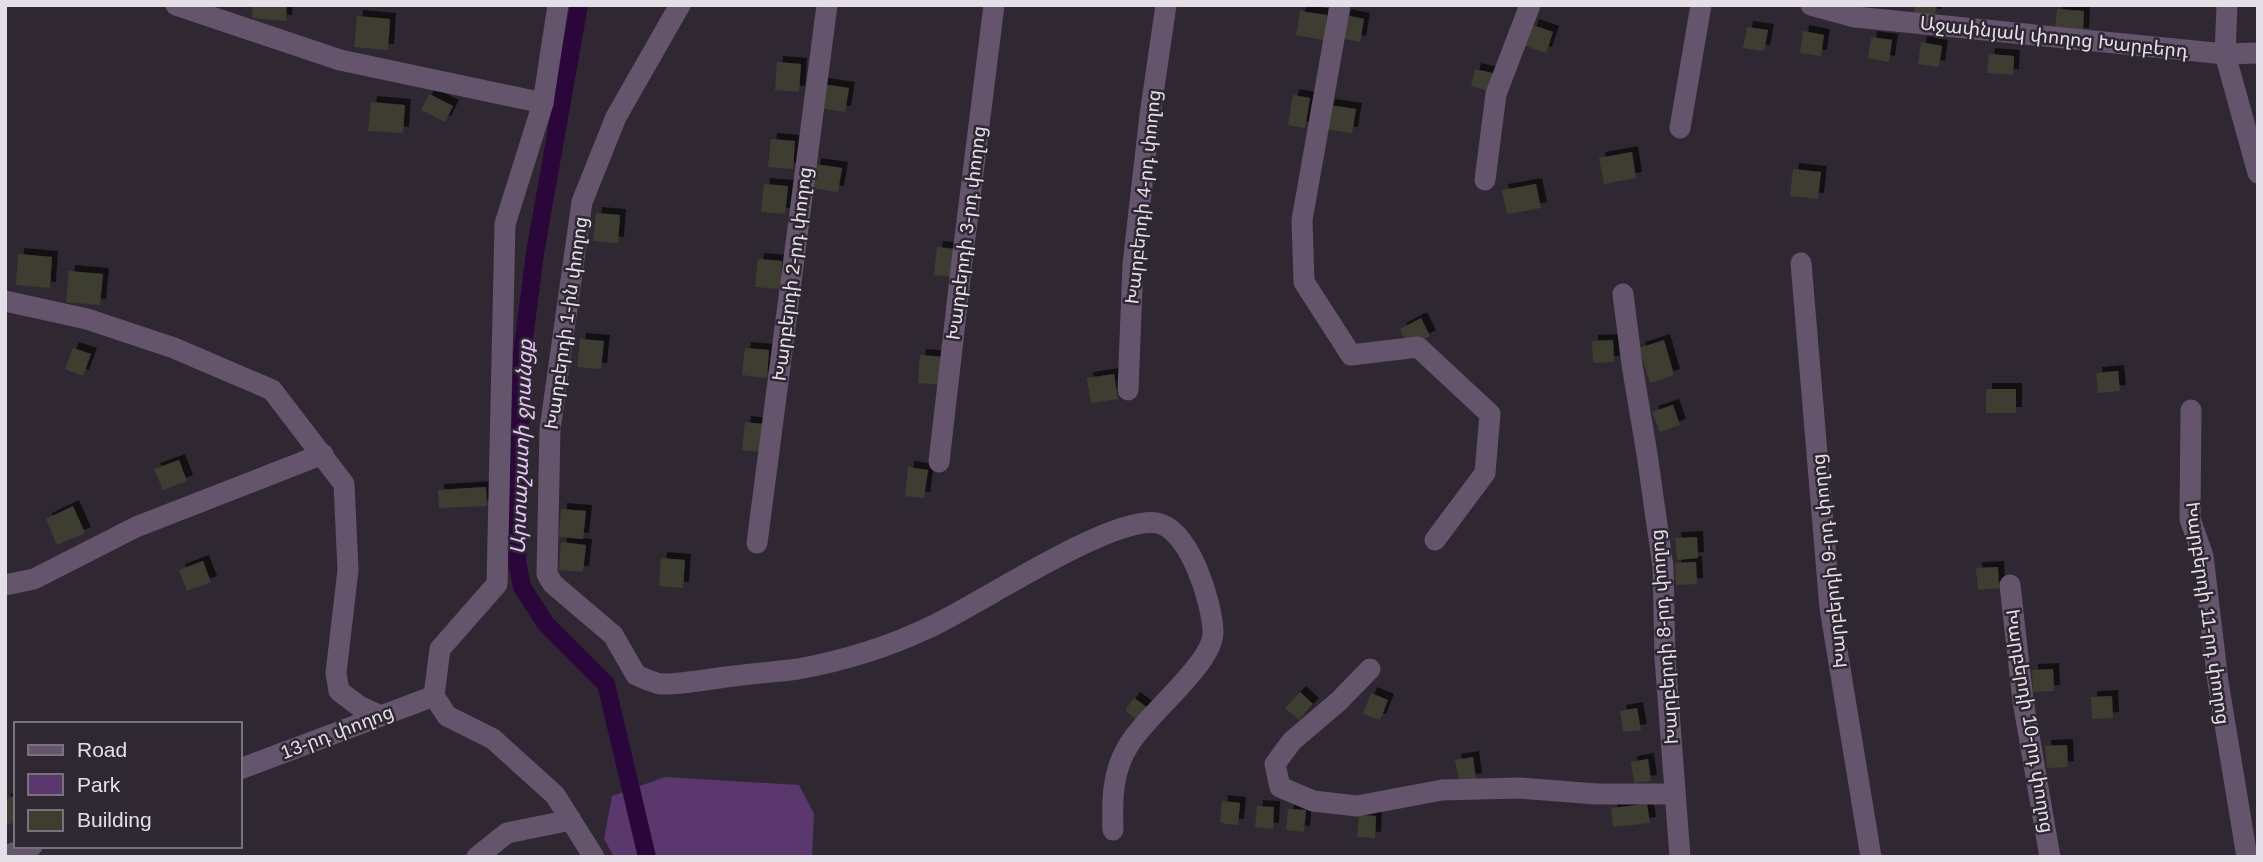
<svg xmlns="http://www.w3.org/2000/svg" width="2263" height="862" viewBox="0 0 2263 862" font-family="Arial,'Noto Sans Armenian',sans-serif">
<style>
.green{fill:#5a376c}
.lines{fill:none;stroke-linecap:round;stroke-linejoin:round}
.canal{stroke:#2b063b;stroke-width:18}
.building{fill:#3d3e30;filter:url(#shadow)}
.minor{stroke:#64546c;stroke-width:21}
.labels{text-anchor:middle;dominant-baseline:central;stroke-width:5;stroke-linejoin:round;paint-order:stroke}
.street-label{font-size:19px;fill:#e5e0e8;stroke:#2f2833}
.water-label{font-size:21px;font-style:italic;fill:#e6c6f8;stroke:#2f2833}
</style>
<defs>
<filter id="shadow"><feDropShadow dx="6" dy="-6" stdDeviation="0" flood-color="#0009"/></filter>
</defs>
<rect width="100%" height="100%" fill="#2f2833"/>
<!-- green -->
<polygon class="green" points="665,777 799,785 814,814 812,857 614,857 604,839 612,796"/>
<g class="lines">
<!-- canal -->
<polyline class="canal" points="579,5 535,253 522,355 517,561 522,587 546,624 606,684 647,857"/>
</g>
<!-- building -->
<g class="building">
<polygon points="253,5 287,5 286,21 252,18"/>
<polygon points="1915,5 1937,5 1935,15 1914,12"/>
<polygon points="2057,9 2084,11 2083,34 2055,32"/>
<polygon points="1300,11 1327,15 1324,40 1296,35"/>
<polygon points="1345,15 1364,19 1360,42 1341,38"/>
<polygon points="357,16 390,19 388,50 354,47"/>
<polygon points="1533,25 1553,32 1546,53 1526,46"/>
<polygon points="1747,27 1768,30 1764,51 1743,48"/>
<polygon points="1803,31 1824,35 1821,56 1800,53"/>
<polygon points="1871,37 1892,40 1889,62 1868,58"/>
<polygon points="1921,42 1942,46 1939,67 1918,64"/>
<polygon points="1989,54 2014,56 2013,75 1987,73"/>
<polygon points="777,62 801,64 799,92 775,90"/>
<polygon points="1475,69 1497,74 1492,92 1471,86"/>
<polygon points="822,84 849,88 845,112 818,108"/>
<polygon points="429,94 453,106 445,122 421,110"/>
<polygon points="1293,95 1310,98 1305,128 1288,125"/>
<polygon points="371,102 405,105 403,133 368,131"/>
<polygon points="1329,105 1356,109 1352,133 1325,129"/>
<polygon points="771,139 795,141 793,169 768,167"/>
<polygon points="1632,152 1636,178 1604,184 1599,158"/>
<polygon points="815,164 842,168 838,192 811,188"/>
<polygon points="1793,169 1821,172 1818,199 1790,196"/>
<polygon points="764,184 788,186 785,214 761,212"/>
<polygon points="1536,184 1541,208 1507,214 1502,190"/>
<polygon points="596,213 620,215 618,243 593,241"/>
<polygon points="937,247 956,249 953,277 934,275"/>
<polygon points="18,254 52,257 50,288 16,285"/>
<polygon points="758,259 782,261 780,289 755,287"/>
<polygon points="69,271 103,274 100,305 66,302"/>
<polygon points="1421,318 1430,336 1409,347 1400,329"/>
<polygon points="580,339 604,341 601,369 577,367"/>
<polygon points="1613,340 1614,362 1593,363 1592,341"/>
<polygon points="1664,340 1674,375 1650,383 1639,348"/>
<polygon points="73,348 91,354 83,376 65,369"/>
<polygon points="745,348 769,350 767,378 742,375"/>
<polygon points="920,355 945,357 942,385 918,383"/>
<polygon points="2118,371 2120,391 2098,393 2096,373"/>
<polygon points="1114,374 1118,399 1091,403 1087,378"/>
<rect x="1986" y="389" width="30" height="24"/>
<polygon points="1673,405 1680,425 1660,432 1652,412"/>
<polygon points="745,422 765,424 761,452 742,450"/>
<polygon points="179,460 187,481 163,490 154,469"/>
<polygon points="908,467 928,470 924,498 905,496"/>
<polygon points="486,487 487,506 439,508 438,490"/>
<polygon points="73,506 85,533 57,545 46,519"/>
<polygon points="561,509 586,511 583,539 559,537"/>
<polygon points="1697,537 1698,558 1677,560 1675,538"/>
<polygon points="561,542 586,545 583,572 559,570"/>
<polygon points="661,558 685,560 683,588 659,586"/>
<polygon points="203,561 211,582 187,591 179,570"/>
<polygon points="1696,562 1697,584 1676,585 1675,563"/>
<polygon points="1998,567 1999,588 1978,590 1976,568"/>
<polygon points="2053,669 2054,691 2033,692 2032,670"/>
<polygon points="1300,692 1313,704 1299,720 1285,708"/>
<polygon points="1371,693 1388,700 1380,720 1363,714"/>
<polygon points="2112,696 2113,718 2092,719 2091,697"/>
<polygon points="1134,698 1148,708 1138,721 1125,710"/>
<polygon points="1637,708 1641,730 1623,732 1620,711"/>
<polygon points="2067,745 2068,767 2047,768 2045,746"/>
<polygon points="1473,757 1476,779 1459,782 1455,760"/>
<polygon points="1648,759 1651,781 1634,783 1631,762"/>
<polygon points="14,796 16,801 16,821 8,825 5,820 5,800"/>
<polygon points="1222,801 1240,803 1238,825 1220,823"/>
<polygon points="1647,804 1650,823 1613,827 1611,808"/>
<polygon points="1257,806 1274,807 1273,829 1255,827"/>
<polygon points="1288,809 1306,810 1304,832 1286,830"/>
<polygon points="1359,815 1376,816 1375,838 1357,837"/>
</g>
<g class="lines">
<!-- minor -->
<g class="minor">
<polyline points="176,5 340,60 543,103"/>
<polyline points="558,5 543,103 505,224 497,584 440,649 434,696 447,716 493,739 555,795 594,857"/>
<path d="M680,5l-64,112 -34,85 -32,227 -3,145 6,10 60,51 23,40c8,3 17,8 25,9 18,1 54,-6 73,-8 21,-3 43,-4 64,-7 44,-8 90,-22 130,-41 49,-22 183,-113 229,-105 33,6 55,80 56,108 2,32 -69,85 -86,117 -15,25 -15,54 -14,82"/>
<polyline points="1340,5 1302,220 1304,282 1351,355 1418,347 1490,414 1485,473 1435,540"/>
<polyline points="1811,5 1855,17 2225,54 2258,53"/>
<polyline points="2227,5 2225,54 2258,173"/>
<polyline points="1680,128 1701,5"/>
<polyline points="1485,180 1496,94 1530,5"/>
<polyline points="1801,263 1830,608 1871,857"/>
<polyline points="1623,294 1632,365 1647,454 1663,567 1665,658 1680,857"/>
<polyline points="5,301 87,319 174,348 272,390 344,484 348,570 336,673 339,691 359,706 381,716"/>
<polyline points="1128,390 1133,264 1150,115 1166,5"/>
<polyline points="2191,410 2190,519 2203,556 2218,682 2247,857"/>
<polyline points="939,462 962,261 994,5"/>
<polyline points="757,543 827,5"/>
<polyline points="5,585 34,579 136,527 323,454"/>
<polyline points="2010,585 2023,701 2050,857"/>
<polyline points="1370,669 1339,701 1292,741 1275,764 1280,787 1313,801 1357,806 1442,790 1519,788 1596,794 1674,794"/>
<polyline points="240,769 434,696"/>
<polyline points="5,856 32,846"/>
<polyline points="477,857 507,833 571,820"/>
</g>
</g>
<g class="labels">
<!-- street labels -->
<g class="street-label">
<text transform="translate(2054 37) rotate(6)">Աջափնյակ փողոց Խարբերդ</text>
<text transform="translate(1143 197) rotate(-84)">Խարբերդի 4-րդ փողոց</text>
<text transform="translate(966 233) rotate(-83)">Խարբերդի 3-րդ փողոց</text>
<text transform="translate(792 274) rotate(-83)">Խարբերդի 2-րդ փողոց</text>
<text transform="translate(566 323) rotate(-82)">Խարբերդի 1-ին փողոց</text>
<text transform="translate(1829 561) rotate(-96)">Խարբերդի 9-րդ փողոց</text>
<text transform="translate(2208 613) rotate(82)">Խարբերդի 11-րդ փողոց</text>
<text transform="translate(1664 637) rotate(-94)">Խարբերդի 8-րդ փողոց</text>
<text transform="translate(2030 721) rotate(81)">Խարբերդի 10-րդ փողոց</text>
<text transform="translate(337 732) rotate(-21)">13-րդ փողոց</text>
</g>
<!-- water labels -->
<g class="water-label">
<text transform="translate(521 447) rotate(-88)">Արտաշատի ջրանցք</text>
</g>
</g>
<!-- border -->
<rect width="2263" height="862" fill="none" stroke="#e5e0e8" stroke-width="14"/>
<!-- legend -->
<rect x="14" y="722" width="228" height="126" fill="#2f2833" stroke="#78727b" stroke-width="2"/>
<rect x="28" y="745" width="35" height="10" fill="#64546c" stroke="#78727b" stroke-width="2"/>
<text x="77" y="757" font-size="21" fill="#e5e0e8">Road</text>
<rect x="28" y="774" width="35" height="21" fill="#5a376c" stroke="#78727b" stroke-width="2"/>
<text x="77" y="792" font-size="21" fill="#e5e0e8">Park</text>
<rect x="28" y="810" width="35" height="21" fill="#3d3e30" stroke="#78727b" stroke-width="2"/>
<text x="77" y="827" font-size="21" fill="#e5e0e8">Building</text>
</svg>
